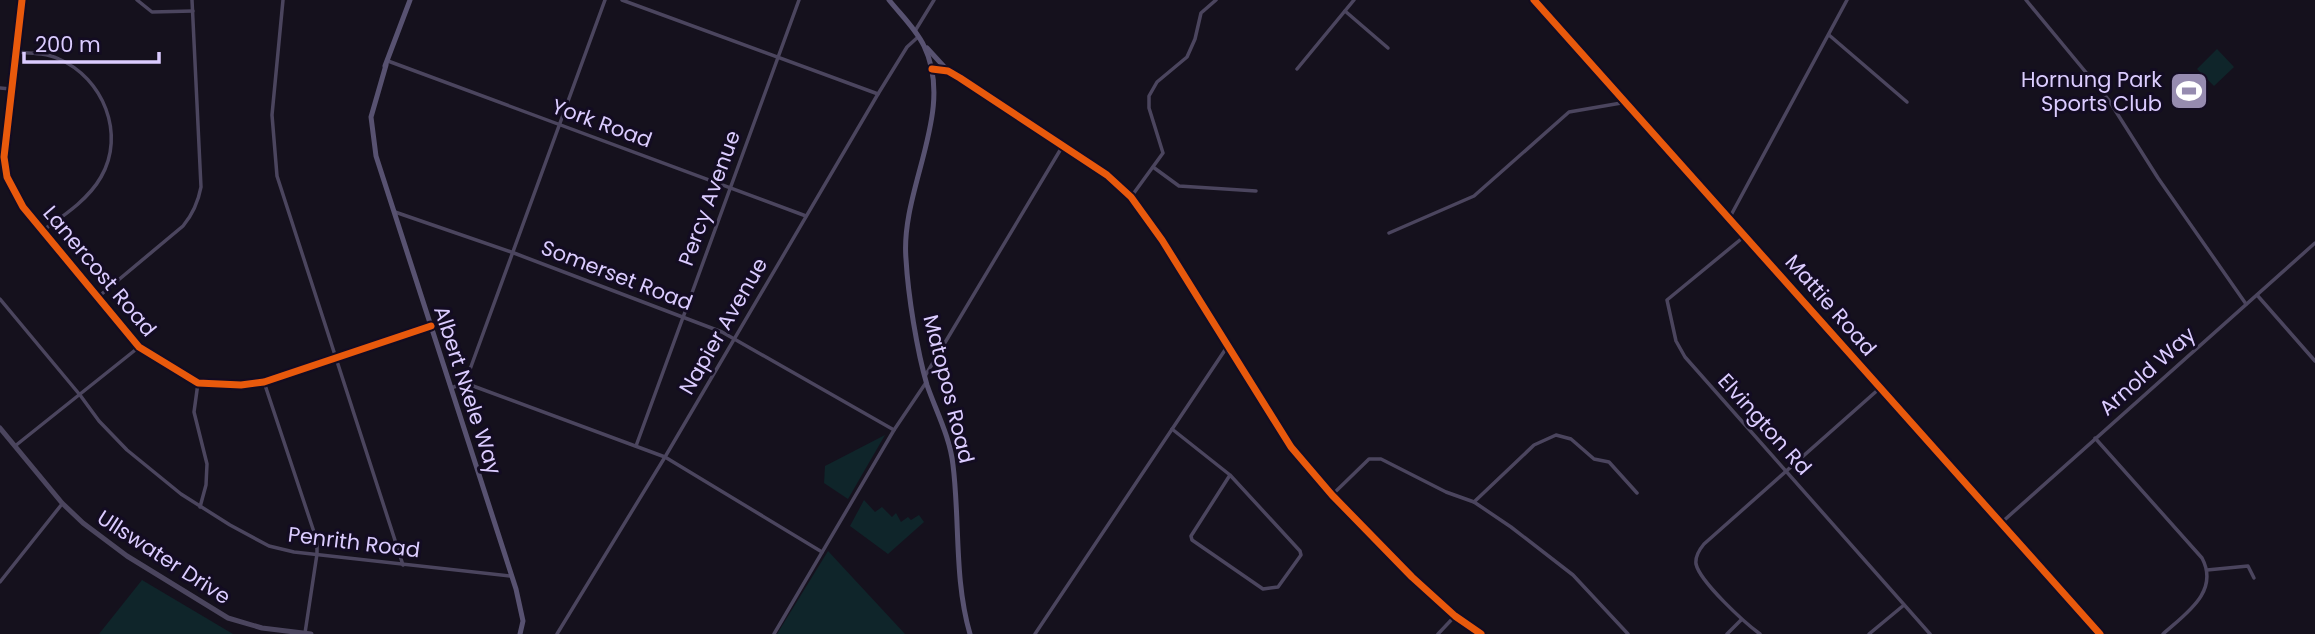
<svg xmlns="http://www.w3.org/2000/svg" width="2315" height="634" viewBox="0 0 2315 634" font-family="Poppins,sans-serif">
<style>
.green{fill:#0f252a}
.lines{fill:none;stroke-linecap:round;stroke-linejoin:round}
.minor{stroke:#4b455e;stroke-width:3.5}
.tertiary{stroke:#4b455e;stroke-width:5}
.secondary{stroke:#585271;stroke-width:5}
.cycleway-casing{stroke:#130c22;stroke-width:11}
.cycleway{stroke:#e8590c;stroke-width:7}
.labels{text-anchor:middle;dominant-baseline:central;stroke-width:6;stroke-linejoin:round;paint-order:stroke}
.poi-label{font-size:21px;fill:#dbccff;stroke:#130c22;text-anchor:end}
.street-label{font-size:21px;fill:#dbccff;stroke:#130c22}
</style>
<rect width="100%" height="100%" fill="#15111d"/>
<!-- green -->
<g class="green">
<polygon points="2217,49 2234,67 2214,86 2197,69"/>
<polygon points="885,435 848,499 824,483 825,466"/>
<polygon points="864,500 875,512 882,507 892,517 896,513 901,522 908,517 911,520 919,515 924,522 888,554 850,526"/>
<polygon points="828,551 905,634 777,634"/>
<polygon points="142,580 233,634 99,634"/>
</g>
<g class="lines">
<!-- minor -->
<g class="minor">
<polyline points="22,0 4,157 7,177 23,207 139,347 198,383 241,385 264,382 431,326"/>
<polyline points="137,0 152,12 193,11"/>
<polyline points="283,0 272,115 277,176 403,565"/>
<polyline points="622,0 878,94"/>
<polyline points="1534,0 2100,634"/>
<polyline points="2026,0 2108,99 2158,178 2246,304"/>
<polyline points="1345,11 1388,48"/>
<polyline points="915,31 934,0"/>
<polyline points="1829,35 1907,102"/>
<path d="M16,52c14,1 30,1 43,7 44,19 67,75 42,118 -13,23 -38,39 -59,54"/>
<polyline points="388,61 806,216"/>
<polyline points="1297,69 1354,0"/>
<polyline points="0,88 11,89"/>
<polyline points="1153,167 1179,186 1256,191"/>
<polyline points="1131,197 1163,153 1149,108 1149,96 1157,82 1187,57 1195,39 1201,13 1216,0"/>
<polyline points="395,212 514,253 722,332 894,430"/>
<polyline points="1730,217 1847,0"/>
<polyline points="1389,233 1474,196 1569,112 1627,102"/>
<polyline points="1746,235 1667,300 1676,341 1685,357 1930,634"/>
<polyline points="2257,295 2315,361"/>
<path d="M98,297l85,-71c10,-12 15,-23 18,-39l-9,-187"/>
<polyline points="0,299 80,395 99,421 127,450 181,494 230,525 269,546 294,552 511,576"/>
<polyline points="925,376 1062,147"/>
<polyline points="264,382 317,541 317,554 305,633"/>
<polyline points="198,383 194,412 207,464 206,485 200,507"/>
<polyline points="465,383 605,0"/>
<polyline points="451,388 465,383 665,457 822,552"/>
<polyline points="1172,429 1230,475 1300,551 1301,555 1278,587 1263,589 1192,540 1191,536 1230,475"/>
<path d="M2095,438l107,120c18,34 -17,56 -39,76"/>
<polyline points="15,446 139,347"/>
<polyline points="636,446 799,0"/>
<polyline points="1332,495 1369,459 1381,459 1446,492 1474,502 1511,527 1573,575 1628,634"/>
<polyline points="1474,502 1534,445 1556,435 1571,439 1594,459 1609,462 1637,493"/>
<polyline points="2001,523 2315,243"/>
<polyline points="2207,570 2248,566 2254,578"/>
<polyline points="0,582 62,504"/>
<polyline points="557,634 665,457 878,94 907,47 918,37"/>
<polyline points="774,634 894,430 925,384"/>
<polyline points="1035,634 1227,347"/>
<polyline points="1438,634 1455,616"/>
<polyline points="1727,634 1741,620"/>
<path d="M1760,634c-15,-11 -60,-52 -64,-70 -1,-8 3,-14 8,-20l176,-156"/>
<polyline points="1869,634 1904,605"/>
</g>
<!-- tertiary -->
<g class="tertiary">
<polyline points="932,69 948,71 960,78 1107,175 1131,197 1162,240 1291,447 1332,495 1412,577 1455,616 1481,634"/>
<polyline points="0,428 62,503 83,523 127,556 228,618 262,628 311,634"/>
</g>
<!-- secondary -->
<g class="secondary">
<path d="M889,0c12,15 27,29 35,46 32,66 -24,143 -18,213 2,36 11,92 21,126 9,26 23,52 26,80 7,56 1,114 17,169"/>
<polyline points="927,48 948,71"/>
<polyline points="386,65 371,117 376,156 516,589 523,621 520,634"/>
<polyline points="385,66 410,0"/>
</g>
<!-- cycleway casing -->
<g class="cycleway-casing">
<g id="cycleway">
<polyline points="22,0 4,157 7,177 23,207 139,347 198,383 241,385 264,382 431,326"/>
<polyline points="1534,0 2100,634"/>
<polyline points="932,69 948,71 960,78 1107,175 1131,197 1162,240 1291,447 1332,495 1412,577 1455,616 1481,634"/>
</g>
</g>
<!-- cycleway -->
<use href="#cycleway" class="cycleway"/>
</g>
<!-- icons -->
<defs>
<g id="stadium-square" transform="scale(2.0125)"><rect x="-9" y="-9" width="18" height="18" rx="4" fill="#968bb0" stroke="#130c22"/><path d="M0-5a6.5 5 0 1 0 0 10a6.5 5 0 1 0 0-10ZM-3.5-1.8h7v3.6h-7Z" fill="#fff"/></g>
</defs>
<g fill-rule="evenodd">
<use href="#stadium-square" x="2189" y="91"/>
</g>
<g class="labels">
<!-- poi labels -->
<g class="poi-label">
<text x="2162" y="79">Hornung Park<tspan x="2162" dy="24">Sports Club</tspan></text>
</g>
<!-- street labels -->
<g class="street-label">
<text transform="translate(602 123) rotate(20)">York Road</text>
<text transform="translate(709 198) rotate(-70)">Percy Avenue</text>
<text transform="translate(100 271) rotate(50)">Lanercost Road</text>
<text transform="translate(617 275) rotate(21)">Somerset Road</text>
<text transform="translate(1831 305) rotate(49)">Mattie Road</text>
<text transform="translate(723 326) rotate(-60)">Napier Avenue</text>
<text transform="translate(2147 371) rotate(-42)">Arnold Way</text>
<text transform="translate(949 389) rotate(76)">Matopos Road</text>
<text transform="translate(468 390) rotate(72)">Albert Nxele Way</text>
<text transform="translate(1765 424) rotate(48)">Elvington Rd</text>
<text transform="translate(354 542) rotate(7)">Penrith Road</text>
<text transform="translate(164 557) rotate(33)">Ullswater Drive</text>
</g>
</g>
<!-- scale -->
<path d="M24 52v10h135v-10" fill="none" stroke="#dbccff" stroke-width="3.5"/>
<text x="35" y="52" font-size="21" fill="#dbccff" stroke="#130c22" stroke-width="5" paint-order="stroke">200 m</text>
</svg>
